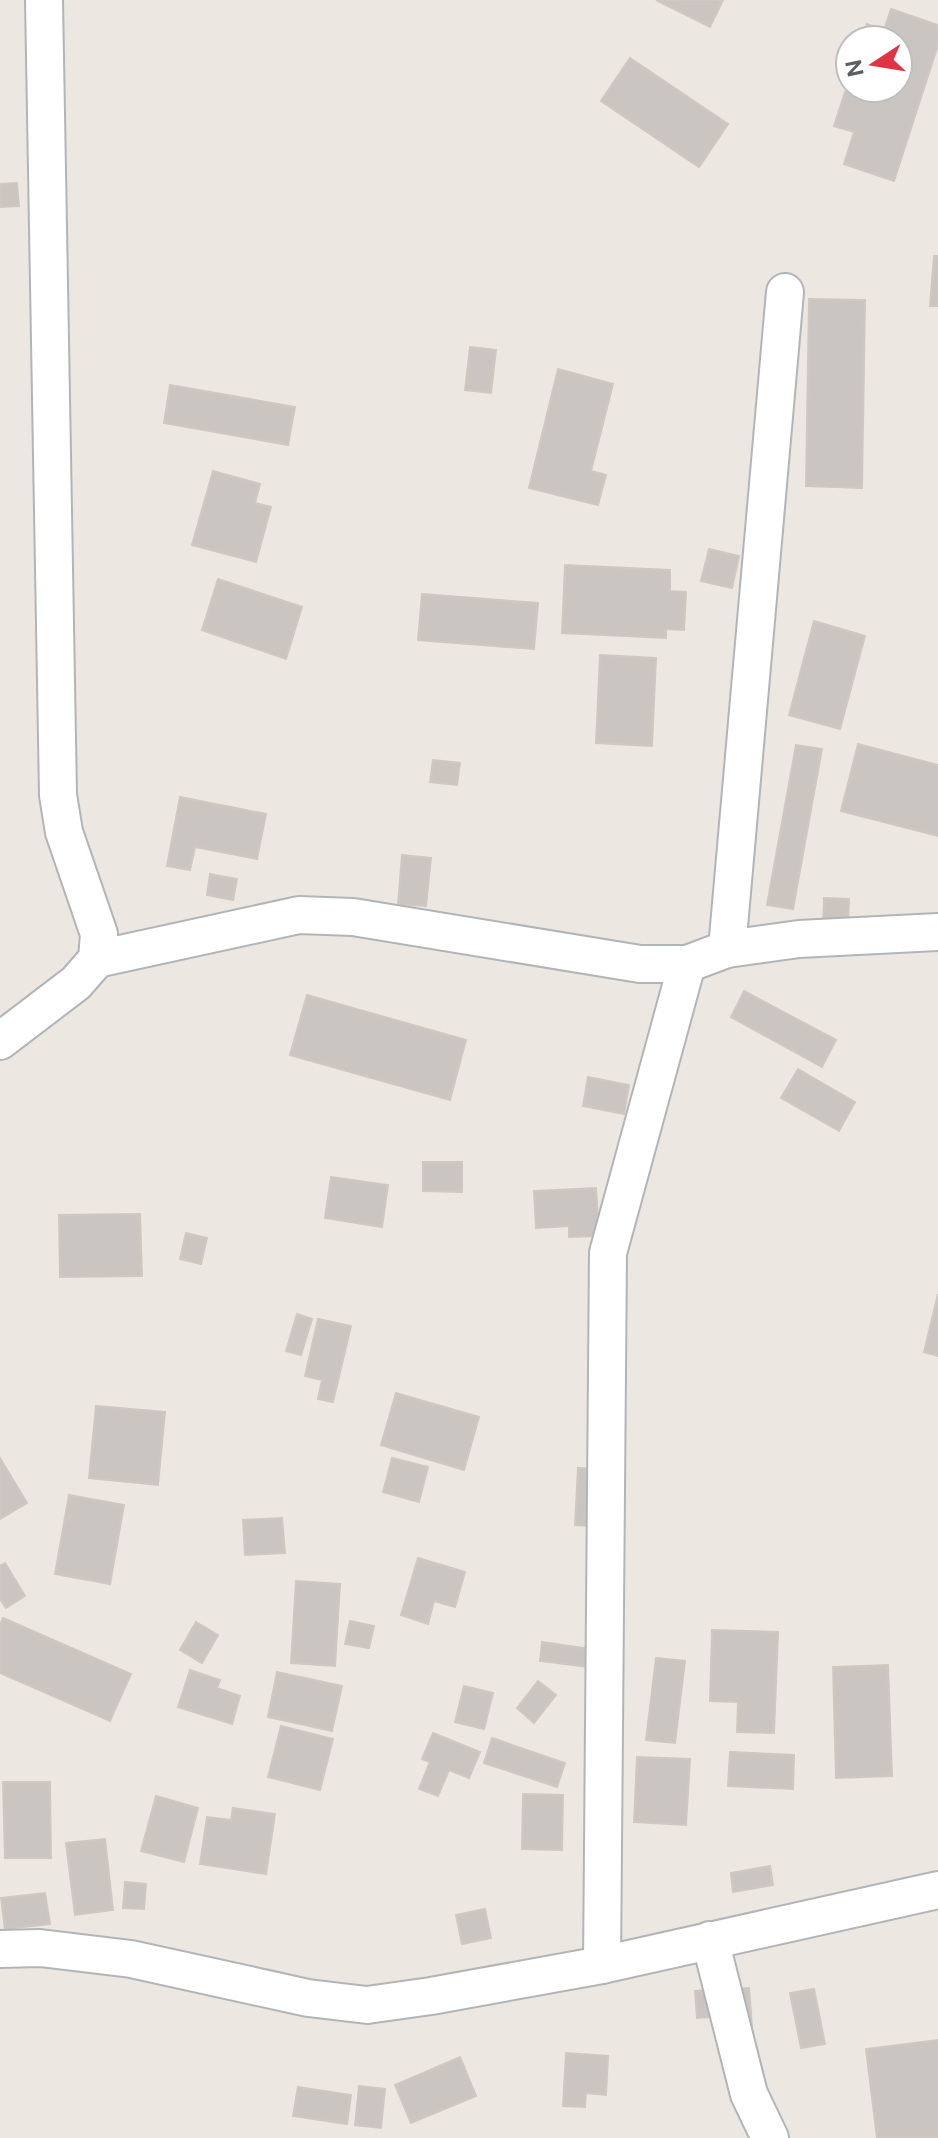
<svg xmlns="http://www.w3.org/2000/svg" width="938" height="2138" viewBox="0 0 938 2138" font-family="'Public Sans',sans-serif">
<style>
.building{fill:#cac5c0;stroke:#d0c8c0;stroke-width:2}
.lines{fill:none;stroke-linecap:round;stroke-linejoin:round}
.minor-casing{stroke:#b2b5b8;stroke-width:40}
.minor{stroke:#fff;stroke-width:36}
</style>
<rect width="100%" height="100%" fill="#ece8e1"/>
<!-- building -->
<g class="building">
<polygon points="656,0 723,0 710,27"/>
<polygon points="891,9 938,25 938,45 894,181 844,164 854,132 834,126 845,92 862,98 866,88 898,88 898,40 862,40 867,24 884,30"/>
<polygon points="630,58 728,124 699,167 601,101"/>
<polygon points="17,183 19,206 0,207 0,184"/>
<polygon points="934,256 938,256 938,306 930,306"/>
<polygon points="809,299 865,300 862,488 806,486"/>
<polygon points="470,347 496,350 491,393 465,390"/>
<polygon points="558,369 613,384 591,471 606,475 598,505 529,488"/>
<polygon points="170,385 295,407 288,445 164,423"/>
<polygon points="213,471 260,484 255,503 271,507 256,562 192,545"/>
<polygon points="709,549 739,556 732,588 701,581"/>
<polygon points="565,565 670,570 670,591 686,592 684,630 666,629 666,638 562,633"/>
<polygon points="218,579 302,607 286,659 202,630"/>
<polygon points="422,594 538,603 534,649 418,640"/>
<polygon points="814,621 865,636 840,729 789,715"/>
<polygon points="600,655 656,658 652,746 596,743"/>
<polygon points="858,744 938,765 938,836 841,811"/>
<polygon points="796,745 822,749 793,909 767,905"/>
<polygon points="433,760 460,763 457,785 430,782"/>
<polygon points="180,797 266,814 257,859 195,847 190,870 167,866"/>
<polygon points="402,855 431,858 426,906 398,904"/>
<polygon points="210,874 237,879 233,900 207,895"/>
<polygon points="824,898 849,899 848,924 823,923"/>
<polygon points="744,991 836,1040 822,1067 731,1017"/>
<polygon points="307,995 466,1040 450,1100 290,1055"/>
<polygon points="798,1069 855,1102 839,1131 781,1098"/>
<polygon points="588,1077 629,1085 624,1114 583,1106"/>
<polygon points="423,1162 462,1162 462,1192 423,1191"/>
<polygon points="331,1177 388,1185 382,1227 325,1218"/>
<polygon points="596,1188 599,1236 569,1237 569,1226 536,1228 534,1191"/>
<polygon points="140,1214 142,1276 60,1277 59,1215"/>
<polygon points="186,1233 207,1238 201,1264 180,1259"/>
<polygon points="938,1294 938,1356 924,1352"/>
<polygon points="297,1314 312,1319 301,1355 286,1351"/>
<polygon points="318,1319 351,1326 333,1402 318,1399 322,1380 305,1376"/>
<polygon points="396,1393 479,1417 464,1470 381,1445"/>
<polygon points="96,1406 165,1412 158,1485 89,1478"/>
<polygon points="0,1458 27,1503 0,1519"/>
<polygon points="392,1458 428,1467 419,1502 383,1492"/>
<polygon points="578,1468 614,1470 611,1527 575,1525"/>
<polygon points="69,1495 124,1505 110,1584 55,1574"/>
<polygon points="282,1518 285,1553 245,1555 243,1520"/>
<polygon points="418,1558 465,1572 455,1607 434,1601 428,1624 401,1615"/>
<polygon points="5,1563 25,1596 6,1608 0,1599 0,1566"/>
<polygon points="296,1581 340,1584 335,1666 291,1663"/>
<polygon points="3,1618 131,1674 110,1721 0,1673 0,1625"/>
<polygon points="350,1621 374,1626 369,1648 345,1644"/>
<polygon points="196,1622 218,1635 202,1663 180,1650"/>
<polygon points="712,1630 778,1632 774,1733 737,1732 738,1702 710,1701"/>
<polygon points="542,1642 591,1649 588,1667 540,1661"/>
<polygon points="656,1658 685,1661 675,1743 646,1740"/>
<polygon points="888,1665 892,1776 836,1778 833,1667"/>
<polygon points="190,1670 220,1680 217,1688 240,1696 232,1724 178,1707"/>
<polygon points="277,1672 342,1686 332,1731 268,1717"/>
<polygon points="538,1681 556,1695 534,1723 517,1708"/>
<polygon points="464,1686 493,1693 484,1729 455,1722"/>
<polygon points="281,1726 333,1739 320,1790 268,1777"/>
<polygon points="433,1733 480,1752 469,1778 449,1770 438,1796 419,1789 430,1762 422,1759"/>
<polygon points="492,1738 565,1763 557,1787 484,1763"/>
<polygon points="730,1752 794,1755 793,1789 728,1786"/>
<polygon points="637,1757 690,1759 686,1825 634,1822"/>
<polygon points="3,1782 50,1782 51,1858 5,1858"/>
<polygon points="523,1794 563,1795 562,1850 522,1849"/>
<polygon points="156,1796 198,1808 184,1862 141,1851"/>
<polygon points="233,1808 275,1814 266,1874 200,1864 207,1817 231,1820"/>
<polygon points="105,1839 113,1910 75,1915 66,1843"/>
<polygon points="770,1866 773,1885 733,1892 731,1873"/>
<polygon points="125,1882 146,1884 144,1909 123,1908"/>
<polygon points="45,1893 50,1924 5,1929 1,1898"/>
<polygon points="485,1909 491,1938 462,1944 456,1915"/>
<polygon points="749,1988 752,2026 714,2029 713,2017 697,2018 695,1991"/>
<polygon points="814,1989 825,2044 801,2048 790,1993"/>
<polygon points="938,2040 938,2138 877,2138 866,2049"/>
<polygon points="566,2053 608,2056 606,2095 586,2093 585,2107 563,2106"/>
<polygon points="460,2057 476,2096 411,2123 395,2085"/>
<polygon points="359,2086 385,2089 381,2128 355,2125"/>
<polygon points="298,2087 351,2095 347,2124 293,2116"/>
</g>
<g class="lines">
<!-- minor casing -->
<g class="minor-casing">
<g id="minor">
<polyline points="727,949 785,292"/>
<polyline points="97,959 299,915 353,917 640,964 687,964 727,949 799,939 938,932"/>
<polyline points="0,1041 76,983 97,959 99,934 64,832 58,795 44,0"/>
<polyline points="710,1940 749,2094 770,2138"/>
<polyline points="0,1949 40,1948 131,1959 308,1998 367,2005 431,1996 602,1965 938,1890"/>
<polyline points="602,1965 608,1253 687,964"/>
</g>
</g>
<!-- minor -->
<use href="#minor" class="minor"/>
</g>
<!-- north arrow -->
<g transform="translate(874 64) rotate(258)"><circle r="38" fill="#ffffff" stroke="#bdbfc0" stroke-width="2"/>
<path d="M0-6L14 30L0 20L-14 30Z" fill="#e03345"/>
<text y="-12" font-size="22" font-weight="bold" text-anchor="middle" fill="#5a5f61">N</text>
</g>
</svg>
